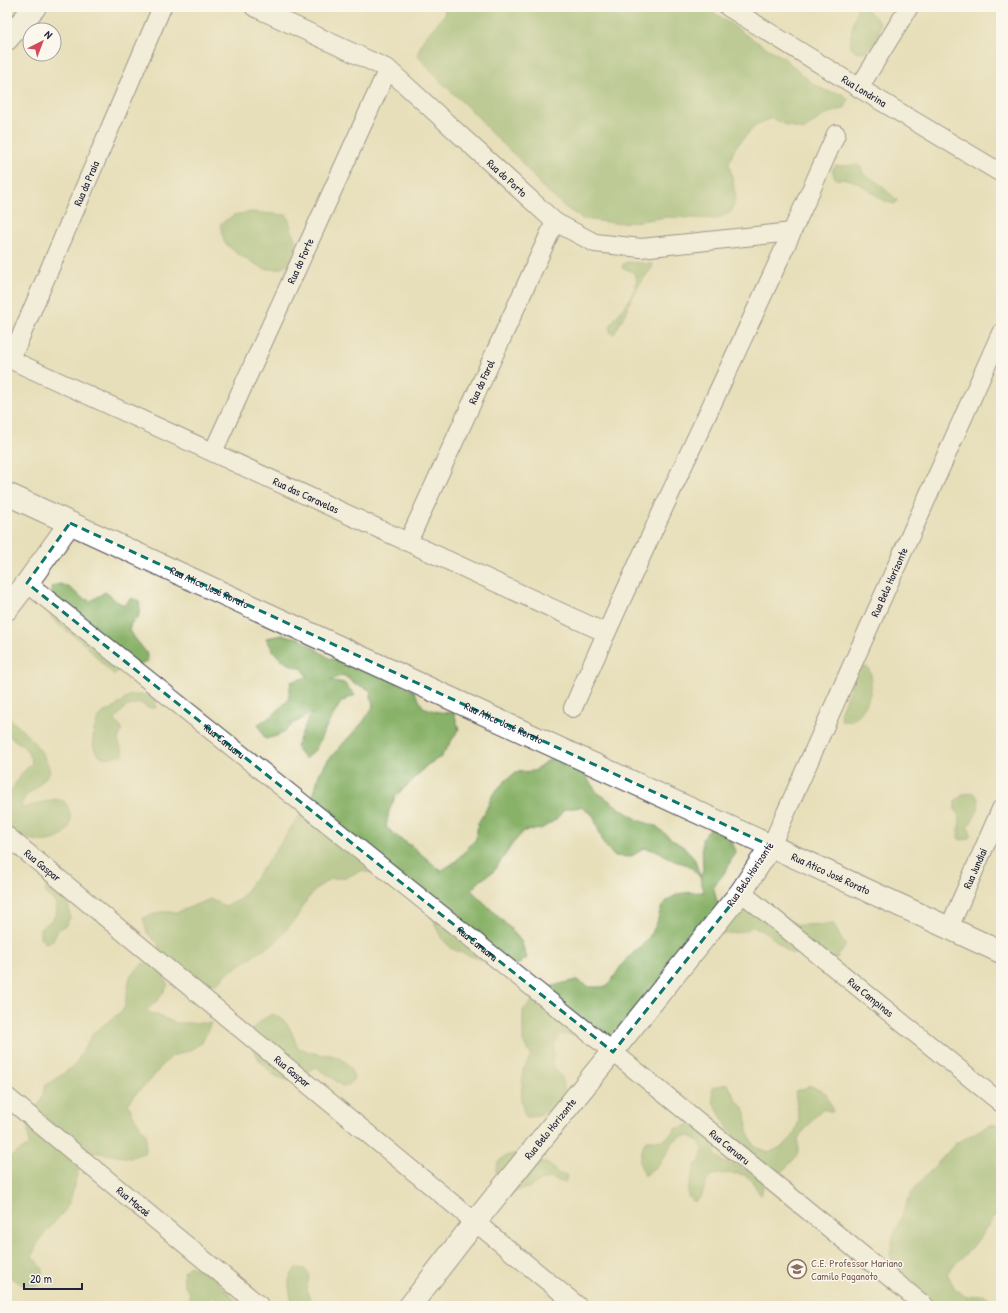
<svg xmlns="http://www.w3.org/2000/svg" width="1008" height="1313" viewBox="0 0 1008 1313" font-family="'Patrick Hand',sans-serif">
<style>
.forest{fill:#89b269;stroke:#566a52}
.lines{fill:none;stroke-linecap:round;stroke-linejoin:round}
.minor-casing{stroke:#403e4e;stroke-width:20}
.tertiary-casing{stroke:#403e4e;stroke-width:24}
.primary-casing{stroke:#403e4e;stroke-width:24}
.minor{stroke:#fff;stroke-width:18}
.tertiary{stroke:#fff;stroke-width:22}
.primary{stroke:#fff;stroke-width:22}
.marked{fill:none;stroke:#0f766e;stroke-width:3;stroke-dasharray:8 5;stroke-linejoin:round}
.labels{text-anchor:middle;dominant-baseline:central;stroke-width:3;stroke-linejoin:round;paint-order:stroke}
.street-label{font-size:11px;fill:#22223b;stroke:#fbf7ec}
.education-label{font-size:11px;fill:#785e54;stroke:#fbf7ec;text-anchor:start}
</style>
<rect width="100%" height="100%" fill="#fbf7ec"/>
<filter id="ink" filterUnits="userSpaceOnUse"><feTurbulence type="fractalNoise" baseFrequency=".025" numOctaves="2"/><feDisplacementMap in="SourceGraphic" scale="8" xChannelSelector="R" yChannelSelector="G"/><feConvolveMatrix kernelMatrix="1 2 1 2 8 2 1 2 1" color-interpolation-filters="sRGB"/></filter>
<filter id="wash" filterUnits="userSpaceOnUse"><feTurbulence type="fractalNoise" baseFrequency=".012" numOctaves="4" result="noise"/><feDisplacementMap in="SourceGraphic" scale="16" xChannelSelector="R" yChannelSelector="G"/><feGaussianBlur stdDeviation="0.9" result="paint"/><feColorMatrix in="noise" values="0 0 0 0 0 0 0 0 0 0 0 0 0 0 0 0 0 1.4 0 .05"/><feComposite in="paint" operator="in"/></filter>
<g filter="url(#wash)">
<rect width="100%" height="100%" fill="#e7dfba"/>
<!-- forest -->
<g class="forest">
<path d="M444,7h262l46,32 32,19 27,24 15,9 16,3 6,5 -3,9c-6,3 -10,3 -16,5 -9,4 -17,11 -25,17l-16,-4 -16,-8 -15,6 -22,24 -6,15 7,34 -5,15 -14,7 -51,-2 -32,5 -20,1 -31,-4 -17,-11 -24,-21 -24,-29 -28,-26 -10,-13 -38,-36 -25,-28 6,-15 22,-26z"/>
<path d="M857,7h8l15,16c0,17 -7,28 -24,30l-5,-5c-2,-14 4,-27 6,-41z"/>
<path d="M856,165l4,1 4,9 12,6 21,19 -2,4c-18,-1 -37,-31 -57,-24l-3,-2 -3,-8 3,-4z"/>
<polygon points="251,212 287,215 296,243 293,259 280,269 264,269 236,253 224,242 220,224 234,215"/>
<path d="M627,262l26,2 -1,4 -11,14 -11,19 -2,8 -14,25 -4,-2c0,-3 0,-6 2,-9 6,-10 37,-42 19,-52 -2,-1 -6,-2 -9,-3l1,-4z"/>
<path d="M60,584c15,3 16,14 31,17l14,-9c8,5 10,10 20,13l6,-7 8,3 1,8 -2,9 -7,5 -2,8 17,21 2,9 -8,4 -27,-5 6,9 -5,6c-15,-13 -25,-29 -41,-40 -8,-6 -22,-13 -24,-24 -2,-8 1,-17 4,-25z"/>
<path d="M283,635l16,3 32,21 17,-1 66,33 9,16 15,5 16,1 5,16 -18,28 -14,8 -18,19 -13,11 -7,16 -3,16 13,11 14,9 28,24 14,-9 21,-23 2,-16 8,-13 7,-16 11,-12 12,-10 18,-1 13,-10 16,-5 14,9 20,27 28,20 15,9 16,5 14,12 15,10 10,12 5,17 3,-6 -1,-32 10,-13 16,10 7,15c-5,12 -10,25 -22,34l4,17 17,7 36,1 14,8 15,7 35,-1 7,15 5,6 -9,13 -16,4 -14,-7 -17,-2 -23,-20 -15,-6c-11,7 -23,7 -36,7l-110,109 -30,-8 -17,-1 -5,13 -2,18 10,12 3,17 -9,13 -14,7 -16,4 -5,-16 2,-31 8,-16 -8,-13v-32l21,-21 16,-5 16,-4 14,7h17c7,-9 12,-20 20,-28 11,-11 21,-17 28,-32 6,-12 2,-20 16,-29 9,-7 22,-5 33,-6l-4,-15 -11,-12 -15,-4 -14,-9 -15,-4 -15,9 -16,-1 -10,-12 -11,-29 -12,-8 -16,2 -10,11 -14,9 -17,2 -11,12 -19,28 -13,9 -10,10 39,38 11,13 6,17 -14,10 -16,-2 -45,-17 -10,-10 -7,-14 -3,-15 -55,-36 -16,-3 -14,6 -16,2 -13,8 -12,14 -9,16 -22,26 -14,8 -32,21 -12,12 -17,-1 -23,-20 -16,-5 -3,-15 -11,-10 -4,-15 17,-6h18l32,-13 15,7 15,-7 39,-53 19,-29 11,-12 6,-15 4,-16 9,-14 35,-38 10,-15 -3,-17 -14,-6 -13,-9 -13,5 14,3 11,12 -14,7 -17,29 -8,18 -11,10 -9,-12 12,-28 5,-6 -19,10 -14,12 -15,4 -7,-15 14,-8 16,-16 3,-18 16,-5 -4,-8c-23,-7 -26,-11 -37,-31z"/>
<path d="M858,667h9c1,2 4,5 4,8 3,14 -5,38 -19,45 -3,1 -7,1 -10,1l-2,-8z"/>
<path d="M130,695h17l8,4 1,9h-8l-8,-5 -15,4 -10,13 7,9 -4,11 6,15c-7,0 -14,4 -21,2 -16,-4 -10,-34 -1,-43 2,-3 5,-3 8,-4 8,-4 13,-11 20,-15z"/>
<path d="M7,716c16,15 39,34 43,56 -4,4 -7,9 -11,13 -8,9 -16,9 -18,23l10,-2 23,-7 10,2c19,25 -5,46 -31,39 -10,-3 -18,-7 -26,-13v-35l5,-2 8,-15 12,-12c-2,-15 -15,-20 -25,-29z"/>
<path d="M971,792c15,5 5,26 -3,34l3,9 -3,4 -7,1 -3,-2 2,-21 -5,-7v-9l6,-5z"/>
<path d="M47,884c17,9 22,15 23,34l-4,7 -8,5 -5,11 -8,2 -5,-5v-9l13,-10 4,-7 -1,-8 -11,-12z"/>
<polygon points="143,963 159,967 168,985 159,999 146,1011 177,1023 211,1023 202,1043 188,1051 172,1056 160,1068 150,1081 138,1091 128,1104 136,1120 146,1134 146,1152 130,1158 99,1153 83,1153 70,1201 62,1214 39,1240 32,1256 43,1269 40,1285 23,1285 9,1277 7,1278 7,1159 29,1145 28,1129 31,1113 41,1101 45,1086 74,1066 94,1032 112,1019 124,1009 130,976"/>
<path d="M272,1014c18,6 19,18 26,34 6,1 10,4 16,5 5,2 11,1 16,2 13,2 21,10 24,23l-5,7 -7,1c-10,-8 -17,-15 -29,-18 -5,4 -14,12 -21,12 -22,2 -46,-30 -39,-50 3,-8 13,-12 19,-16z"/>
<polygon points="728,1084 736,1099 746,1112 747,1129 753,1145 768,1153 783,1146 793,1136 799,1121 795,1091 811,1086 826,1093 833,1112 822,1109 814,1118 798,1139 798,1155 775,1179 730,1132 713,1103 712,1087"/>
<path d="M691,1124l19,15 6,16 8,7 16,5 22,12 1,9 -2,8c-4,-6 -9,-17 -15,-20 -7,-4 -26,-2 -34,-1l-5,6 -6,17 -8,4 -5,-5v-8l7,-23 5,-6 3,-12c-9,-13 -21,-18 -32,-3 -2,4 -4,8 -6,11 -5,7 -13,16 -20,20l-6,-15c4,-7 2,-14 7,-21h18l11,-11z"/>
<path d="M1001,1124v85c-11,12 -19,27 -30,40 -8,8 -17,15 -24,24l7,14 12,10 17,-3 13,8 -2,4h-66l-34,-36 -4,-16 3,-17 19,-46 44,-48 33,-18z"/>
<path d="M519,1153c14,5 31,8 40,21l9,1 -3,8 -15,-5 -8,2 -14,8 -17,5c-5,-6 -11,-11 -14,-18 -5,-15 10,-21 22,-22z"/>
<path d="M190,1266l21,9 25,26 3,5h-12l-9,-8 -12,1 -13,7h-11l6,-6 2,-7c-6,-7 -8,-12 -6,-22z"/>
<path d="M297,1268l8,1 5,7c-2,5 -4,12 -2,17 1,5 3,7 3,13h-18l-1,-2c-2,-15 -8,-25 5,-36z"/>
</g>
</g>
<g filter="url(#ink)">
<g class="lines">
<!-- minor casing -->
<g class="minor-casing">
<g id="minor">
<path id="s1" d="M254,7l134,62 167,153 40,21 46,5 151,-16"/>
<path id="s2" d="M728,7l131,81 142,85"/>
<polyline points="859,88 909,7"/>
<path id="s3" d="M7,358l599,275"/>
<path id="s4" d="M11,359l151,-352"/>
<path id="s5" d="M213,452l175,-383"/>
<path id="s6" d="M408,542l147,-320"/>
<path id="s7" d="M27,583l586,469 312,254"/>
<path d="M573,708c84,-193 178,-381 263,-574"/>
<path id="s8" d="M7,836l468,386 103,84"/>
<path id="s9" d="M771,846l230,-513"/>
<path id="s10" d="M741,892l260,211"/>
<path id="s11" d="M949,928l52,-119"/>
<path id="s12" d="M7,1097l253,209"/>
</g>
</g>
<!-- tertiary casing -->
<g class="tertiary-casing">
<g id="tertiary">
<path id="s13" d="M7,494l994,458"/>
<polyline points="7,609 27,583 70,523"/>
<path id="s14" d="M410,1306l65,-84 266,-330 30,-46"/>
</g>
</g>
<!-- primary casing -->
<g class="primary-casing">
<polyline id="primary" points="7,39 35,7"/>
</g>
<!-- minor -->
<use href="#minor" class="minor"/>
<!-- tertiary -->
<use href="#tertiary" class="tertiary"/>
<!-- primary -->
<use href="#primary" class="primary"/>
</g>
</g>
<!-- marked area -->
<path d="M0 0H1008V1313H0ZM70,523l701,323 -30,46 -128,160 -586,-469z" fill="#e7dfba" fill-opacity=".55" fill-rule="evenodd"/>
<path class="marked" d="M70,523l701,323 -30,46 -128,160 -586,-469z"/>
<!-- icons -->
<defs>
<g id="school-ring" transform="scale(1)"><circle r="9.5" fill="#fbf7ec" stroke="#8d6e63" stroke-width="1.5"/><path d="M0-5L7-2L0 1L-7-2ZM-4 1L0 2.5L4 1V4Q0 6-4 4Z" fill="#8d6e63"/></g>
</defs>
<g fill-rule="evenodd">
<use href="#school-ring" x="797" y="1269"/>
</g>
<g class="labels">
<!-- street labels -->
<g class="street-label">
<text stroke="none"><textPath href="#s2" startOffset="160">Rua Londrina</textPath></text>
<text stroke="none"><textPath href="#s1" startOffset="309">Rua do Porto</textPath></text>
<text stroke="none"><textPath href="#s4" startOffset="191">Rua da Praia</textPath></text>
<text stroke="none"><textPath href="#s5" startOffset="210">Rua do Forte</textPath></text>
<text stroke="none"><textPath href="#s6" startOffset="176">Rua do Farol</textPath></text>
<text stroke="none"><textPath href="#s3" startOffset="329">Rua das Caravelas</textPath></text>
<text stroke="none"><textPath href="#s9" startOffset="289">Rua Belo Horizonte</textPath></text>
<text stroke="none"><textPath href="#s13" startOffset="223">Rua Atico José Rorato</textPath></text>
<text stroke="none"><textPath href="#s13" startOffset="547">Rua Atico José Rorato</textPath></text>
<text stroke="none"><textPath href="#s7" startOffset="253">Rua Caruaru</textPath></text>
<text stroke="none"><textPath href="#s8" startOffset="46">Rua Gaspar</textPath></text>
<text stroke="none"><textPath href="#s11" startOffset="65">Rua Jundiaí</textPath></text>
<text stroke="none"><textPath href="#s13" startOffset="907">Rua Atico José Rorato</textPath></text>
<text transform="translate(750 874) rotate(-56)">Rua Belo Horizonte</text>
<text stroke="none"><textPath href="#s7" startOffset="577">Rua Caruaru</textPath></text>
<text stroke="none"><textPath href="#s10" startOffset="167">Rua Campinas</textPath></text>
<text stroke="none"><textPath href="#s8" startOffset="370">Rua Gaspar</textPath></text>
<text stroke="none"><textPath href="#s14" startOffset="226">Rua Belo Horizonte</textPath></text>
<text stroke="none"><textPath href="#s7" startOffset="901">Rua Caruaru</textPath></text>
<text stroke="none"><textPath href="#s12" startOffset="164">Rua Macaé</textPath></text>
</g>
<!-- education labels -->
<g class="education-label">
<text x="811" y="1263">C.E. Professor Mariano<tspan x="811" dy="13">Camilo Paganoto</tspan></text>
</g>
</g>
<!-- margin -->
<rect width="1008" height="1313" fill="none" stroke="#fbf7ec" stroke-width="24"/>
<!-- north arrow -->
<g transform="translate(42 42) rotate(42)"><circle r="19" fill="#fbf7ec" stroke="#a4a2a5"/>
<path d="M0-3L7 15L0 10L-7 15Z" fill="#d1495b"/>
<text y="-6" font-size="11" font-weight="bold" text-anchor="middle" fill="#22223b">N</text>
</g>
<!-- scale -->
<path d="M24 1283v6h58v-6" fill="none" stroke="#22223b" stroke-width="2"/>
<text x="30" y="1283" font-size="12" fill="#22223b" stroke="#fbf7ec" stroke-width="3" paint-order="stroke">20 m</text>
</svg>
